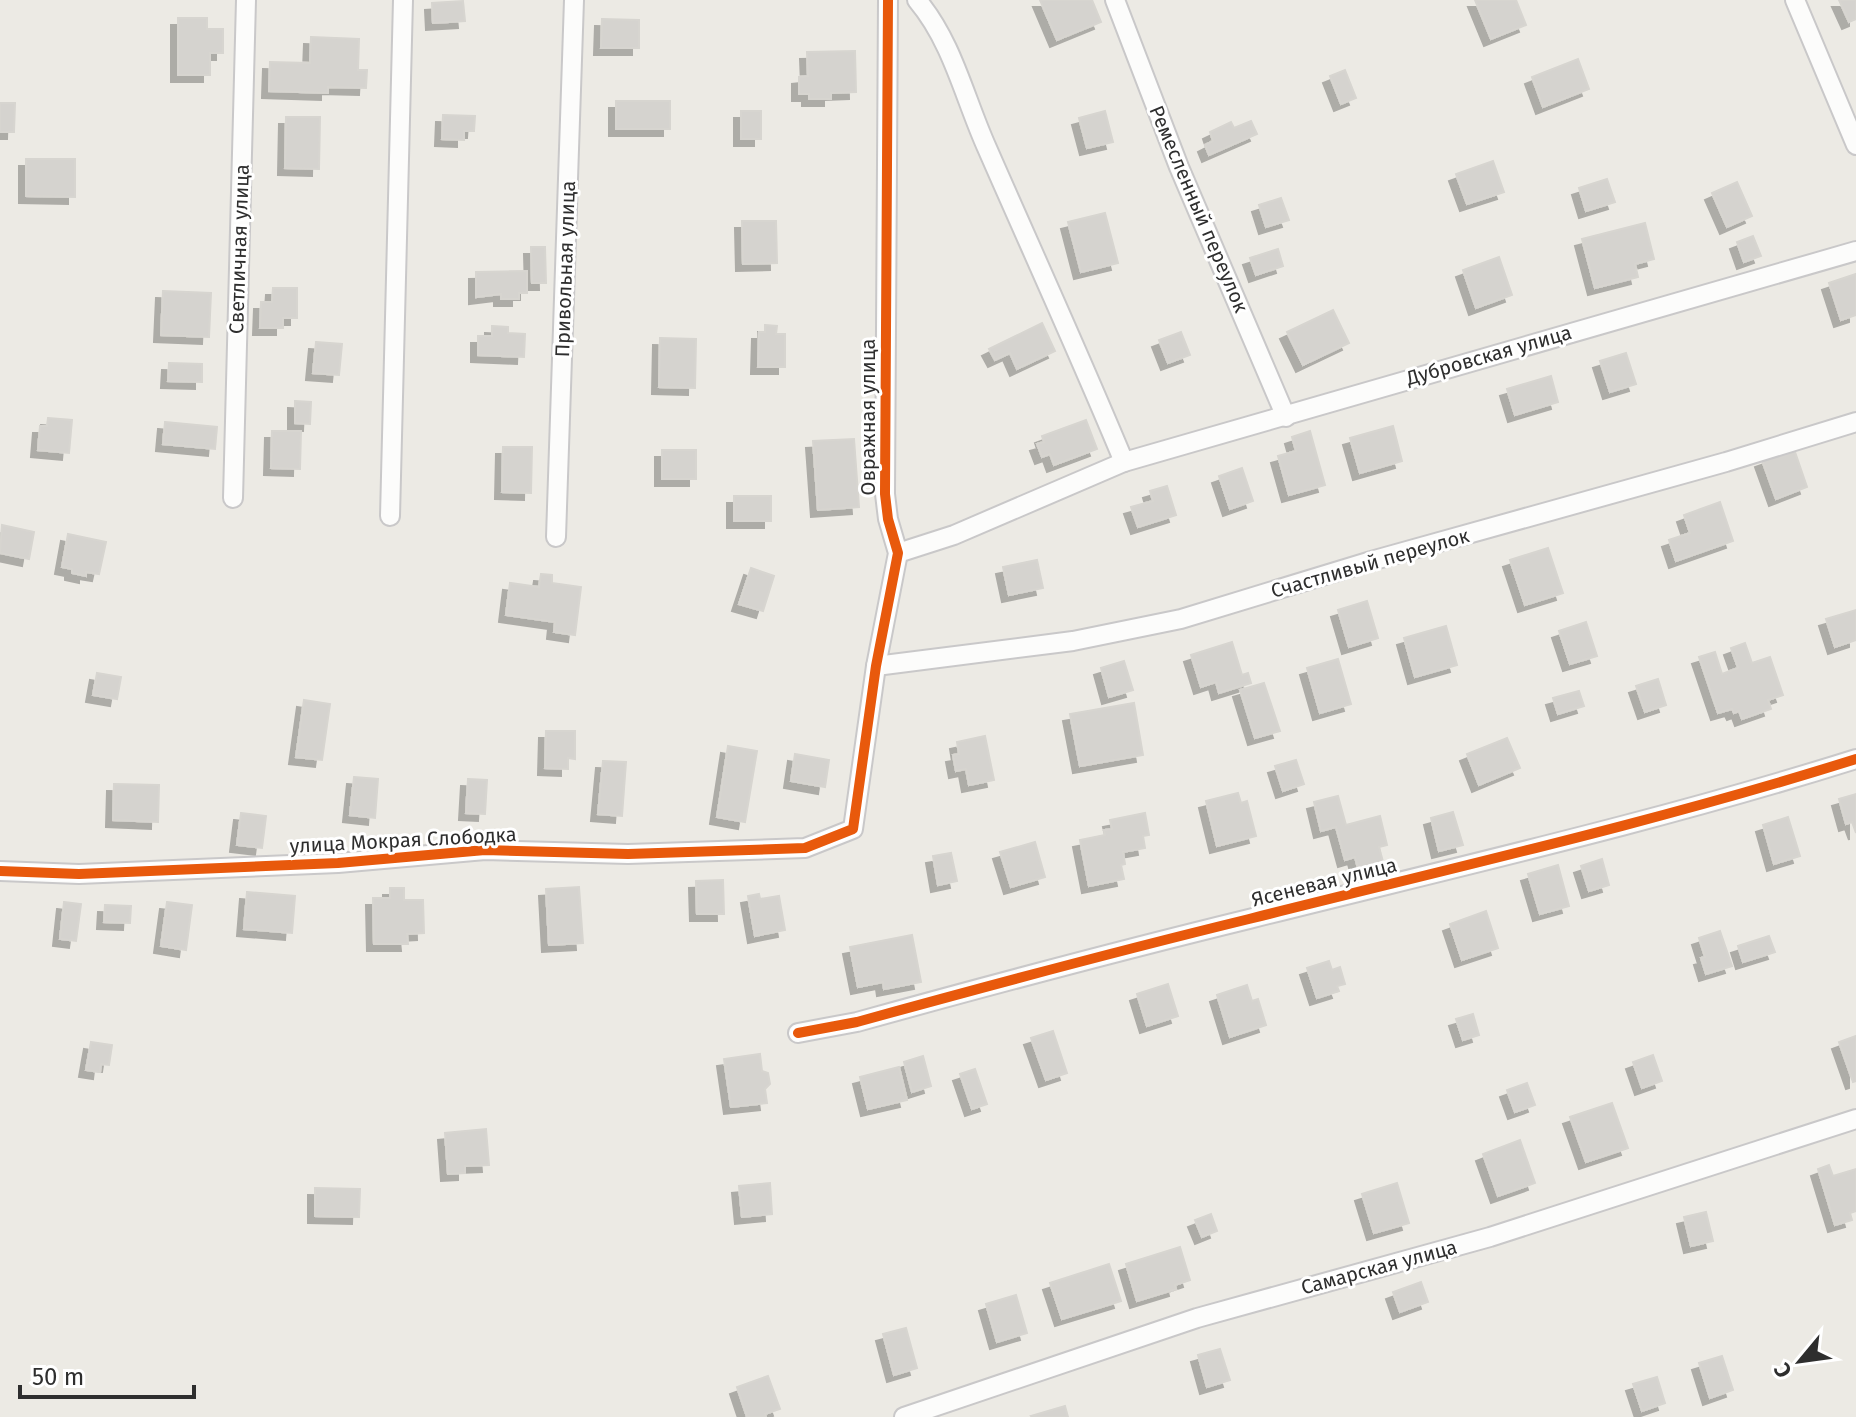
<svg xmlns="http://www.w3.org/2000/svg" width="1856" height="1417" viewBox="0 0 1856 1417" font-family="'Fira Sans',sans-serif">
<style>
.building{fill:#d5d3cf;stroke:#d7d5d0;stroke-width:2;filter:url(#shadow)}
.lines{fill:none;stroke-linecap:round;stroke-linejoin:round}
.street-casing{stroke:#c9c8c9;stroke-width:22}
.street{stroke:#fcfcfb;stroke-width:18}
.cycleway-casing{stroke:#fff;stroke-width:15}
.cycleway{stroke:#e8590c;stroke-width:10}
.labels{text-anchor:middle;dominant-baseline:central;stroke-width:6;stroke-linejoin:round;paint-order:stroke}
.street-label{font-size:20px;fill:#2e2e2e;stroke:#fff}
</style>
<defs>
<filter id="shadow"><feDropShadow dx="-7" dy="7" stdDeviation="0" flood-color="#0004"/></filter>
</defs>
<rect width="100%" height="100%" fill="#eceae4"/>
<!-- building -->
<g class="building">
<polygon points="1040,0 1092,0 1101,22 1057,40"/>
<polygon points="1475,0 1516,0 1526,25 1491,39"/>
<polygon points="1839,0 1856,0 1856,19 1849,22"/>
<polygon points="463,1 465,21 433,23 432,3"/>
<polygon points="178,18 207,18 207,29 223,29 223,53 210,53 210,75 178,75"/>
<polygon points="602,19 639,20 639,48 601,48"/>
<polygon points="311,37 359,39 358,70 367,70 366,88 328,87 328,93 269,91 270,62 310,63"/>
<polygon points="855,51 856,92 831,93 831,99 809,99 809,94 799,94 799,77 808,76 807,52"/>
<polygon points="1578,59 1589,89 1543,107 1532,77"/>
<polygon points="1345,70 1356,98 1341,104 1330,76"/>
<rect x="616" y="101" width="54" height="28"/>
<polygon points="0,103 15,103 14,132 0,132"/>
<rect x="741" y="111" width="20" height="28"/>
<polygon points="1105,111 1113,142 1087,148 1079,118"/>
<polygon points="443,115 475,116 474,131 464,131 464,140 442,139"/>
<polygon points="286,117 320,117 319,169 285,168"/>
<polygon points="1251,121 1257,134 1209,155 1205,145 1213,141 1210,132 1231,122 1234,128"/>
<polygon points="26,159 75,159 75,197 26,196"/>
<polygon points="1493,161 1504,192 1467,204 1456,174"/>
<polygon points="1607,179 1615,202 1586,211 1579,188"/>
<polygon points="1737,182 1752,216 1727,227 1712,193"/>
<polygon points="1281,198 1289,220 1266,227 1259,205"/>
<polygon points="1105,213 1118,263 1081,272 1068,222"/>
<polygon points="742,221 776,221 777,263 743,264"/>
<polygon points="1645,223 1654,259 1635,264 1638,277 1595,288 1582,239"/>
<polygon points="1753,236 1761,256 1744,262 1737,242"/>
<polygon points="531,247 545,247 546,283 532,283"/>
<polygon points="1278,249 1283,266 1256,275 1250,258"/>
<polygon points="1499,257 1512,295 1476,308 1463,270"/>
<polygon points="527,271 527,293 519,293 519,299 501,299 501,294 476,297 476,272"/>
<polygon points="1856,274 1856,315 1841,320 1829,283"/>
<polygon points="273,288 297,288 297,318 283,318 283,328 260,328 261,302 272,302"/>
<polygon points="163,291 211,293 209,337 161,335"/>
<polygon points="1333,310 1349,343 1303,365 1287,332"/>
<polygon points="1042,323 1055,351 1017,369 1010,353 995,360 989,349"/>
<polygon points="765,325 777,326 776,334 785,334 785,367 758,367 759,332 765,332"/>
<polygon points="492,326 508,327 508,333 525,334 524,357 478,355 478,336 492,336"/>
<polygon points="1181,332 1190,355 1168,363 1159,340"/>
<polygon points="660,338 696,339 695,388 659,387"/>
<polygon points="316,342 342,344 339,375 313,373"/>
<polygon points="1626,353 1636,384 1610,392 1600,361"/>
<polygon points="169,363 202,364 202,382 168,381"/>
<polygon points="1551,376 1558,402 1515,415 1507,389"/>
<polygon points="295,401 311,402 310,424 295,423"/>
<polygon points="48,418 72,420 69,453 38,450 40,426 47,426"/>
<polygon points="1086,420 1097,449 1054,465 1050,454 1042,457 1037,444 1044,442 1042,436"/>
<polygon points="165,422 217,427 215,449 163,444"/>
<polygon points="1393,426 1402,461 1360,473 1350,438"/>
<polygon points="272,431 301,431 300,469 271,468"/>
<polygon points="1310,431 1325,485 1289,495 1278,456 1296,451 1292,437"/>
<polygon points="854,439 859,507 818,510 813,441"/>
<polygon points="503,447 532,447 531,493 502,492"/>
<polygon points="1794,449 1807,487 1776,499 1762,460"/>
<rect x="662" y="450" width="34" height="29"/>
<polygon points="1242,468 1253,501 1230,509 1219,476"/>
<polygon points="1167,486 1176,515 1138,527 1131,507 1153,501 1150,491"/>
<rect x="734" y="496" width="37" height="25"/>
<polygon points="1720,502 1733,541 1676,561 1669,540 1690,533 1684,515"/>
<polygon points="2,525 34,532 29,559 0,553"/>
<polygon points="68,534 106,542 99,574 86,572 86,576 72,573 72,569 62,567"/>
<polygon points="1548,548 1563,593 1525,605 1510,560"/>
<polygon points="1037,560 1043,588 1009,595 1003,567"/>
<polygon points="751,568 774,576 763,611 739,604"/>
<polygon points="541,574 552,575 552,583 581,587 575,635 554,632 555,622 506,615 510,583 539,587"/>
<polygon points="1367,601 1378,638 1349,647 1338,610"/>
<polygon points="1856,610 1856,640 1835,647 1826,619"/>
<polygon points="1586,622 1597,656 1570,664 1559,631"/>
<polygon points="1446,626 1457,665 1415,677 1404,638"/>
<polygon points="1232,642 1242,675 1248,673 1251,683 1219,693 1216,682 1201,687 1191,655"/>
<polygon points="1745,643 1752,663 1770,657 1783,695 1768,700 1771,709 1742,719 1739,711 1734,713 1732,709 1718,713 1699,657 1715,652 1722,674 1738,668 1731,648"/>
<polygon points="1338,659 1351,704 1320,713 1307,668"/>
<polygon points="1124,661 1133,690 1109,697 1101,668"/>
<polygon points="97,673 121,677 117,699 93,695"/>
<polygon points="1658,679 1666,705 1645,712 1636,686"/>
<polygon points="1264,683 1280,731 1255,738 1240,690"/>
<polygon points="1579,691 1584,706 1558,714 1553,698"/>
<polygon points="304,700 330,704 322,760 296,757"/>
<polygon points="1134,703 1143,755 1080,766 1070,714"/>
<polygon points="546,731 575,731 575,759 568,758 568,769 545,768"/>
<polygon points="985,736 994,780 969,785 966,769 956,771 953,755 959,754 957,742"/>
<polygon points="1507,738 1520,768 1479,785 1467,754"/>
<polygon points="728,746 757,751 745,822 717,817"/>
<polygon points="795,754 829,760 825,787 791,781"/>
<polygon points="1296,760 1304,784 1283,791 1275,766"/>
<polygon points="603,761 626,762 622,816 598,814"/>
<polygon points="354,777 378,779 375,818 350,815"/>
<polygon points="468,779 487,780 485,814 466,813"/>
<polygon points="114,784 159,785 158,822 113,820"/>
<polygon points="1238,793 1241,803 1247,801 1256,836 1217,846 1206,801"/>
<polygon points="1856,794 1856,833 1852,822 1846,824 1839,799"/>
<polygon points="1338,796 1346,825 1380,816 1387,845 1379,847 1385,869 1360,876 1355,857 1345,860 1336,827 1321,831 1314,802"/>
<polygon points="1453,812 1463,845 1439,851 1431,818"/>
<polygon points="241,813 266,816 262,848 237,845"/>
<polygon points="1145,813 1149,835 1143,836 1145,848 1123,852 1125,864 1121,865 1124,879 1089,886 1080,840 1105,835 1104,830 1112,829 1110,820"/>
<polygon points="1788,817 1800,856 1774,864 1763,825"/>
<polygon points="1035,842 1045,877 1011,887 1000,852"/>
<polygon points="951,853 957,881 938,885 933,856"/>
<polygon points="1602,859 1609,885 1589,891 1581,866"/>
<polygon points="1558,865 1569,906 1540,914 1528,874"/>
<polygon points="723,880 724,914 697,914 696,881"/>
<polygon points="579,887 583,943 549,945 546,889"/>
<polygon points="390,888 404,888 404,900 423,900 424,933 407,934 408,944 374,944 373,898 390,898"/>
<polygon points="247,892 295,896 292,933 244,929"/>
<polygon points="759,894 760,899 779,896 785,930 755,936 748,896"/>
<polygon points="64,902 81,904 76,941 60,939"/>
<polygon points="167,902 192,905 186,950 161,946"/>
<polygon points="105,905 131,906 130,923 104,922"/>
<polygon points="1486,911 1498,948 1462,960 1450,924"/>
<polygon points="1720,931 1732,966 1706,974 1701,958 1705,957 1699,938"/>
<polygon points="912,935 921,982 884,989 883,982 858,987 850,947"/>
<polygon points="1769,936 1775,952 1743,962 1738,946"/>
<polygon points="1329,961 1332,970 1340,967 1345,984 1337,986 1339,991 1317,998 1307,968"/>
<polygon points="1168,984 1178,1016 1147,1026 1137,994"/>
<polygon points="1247,985 1252,1001 1258,999 1266,1025 1230,1037 1217,995"/>
<polygon points="1473,1014 1479,1035 1463,1040 1456,1019"/>
<polygon points="1053,1031 1067,1073 1046,1080 1031,1038"/>
<polygon points="1856,1036 1856,1081 1853,1082 1839,1042"/>
<polygon points="91,1042 112,1045 109,1065 101,1064 100,1072 86,1070"/>
<polygon points="760,1054 762,1071 768,1073 770,1084 765,1089 767,1103 731,1107 724,1059"/>
<polygon points="1653,1055 1662,1081 1642,1088 1633,1062"/>
<polygon points="923,1056 931,1086 912,1092 904,1062"/>
<polygon points="899,1067 907,1100 868,1109 860,1077"/>
<polygon points="975,1069 987,1104 972,1109 960,1074"/>
<polygon points="1527,1083 1535,1105 1515,1112 1507,1090"/>
<polygon points="1612,1103 1628,1148 1586,1162 1570,1117"/>
<polygon points="486,1129 489,1165 465,1166 465,1173 448,1174 445,1133"/>
<polygon points="1520,1140 1535,1183 1498,1196 1483,1154"/>
<polygon points="1829,1165 1833,1176 1856,1169 1856,1211 1850,1213 1852,1220 1835,1225 1818,1169"/>
<polygon points="770,1183 772,1214 742,1217 739,1186"/>
<polygon points="1397,1183 1409,1223 1374,1233 1362,1194"/>
<polygon points="315,1188 360,1189 359,1217 315,1216"/>
<polygon points="1706,1212 1713,1241 1691,1246 1684,1217"/>
<polygon points="1211,1214 1217,1231 1202,1237 1195,1220"/>
<polygon points="1180,1247 1190,1280 1175,1285 1176,1289 1137,1301 1126,1264"/>
<polygon points="1109,1264 1121,1301 1062,1319 1050,1283"/>
<polygon points="1421,1282 1428,1302 1400,1312 1393,1292"/>
<polygon points="1016,1295 1027,1333 997,1342 986,1304"/>
<polygon points="906,1328 917,1368 894,1375 883,1334"/>
<polygon points="1220,1349 1230,1380 1207,1387 1198,1355"/>
<polygon points="1722,1356 1733,1390 1710,1398 1699,1363"/>
<polygon points="768,1376 780,1409 765,1414 766,1417 747,1417 737,1387"/>
<polygon points="1657,1377 1665,1403 1642,1411 1633,1384"/>
<polygon points="1065,1406 1068,1417 1032,1417 1031,1416"/>
</g>
<g class="lines">
<!-- street casing -->
<g class="street-casing">
<g id="street">
<path d="M917,0c36,43 47,97 70,148 46,105 93,208 137,314"/>
<polyline points="1115,0 1179,167 1286,417"/>
<polyline points="1795,0 1856,145"/>
<polyline points="233,498 246,0"/>
<polyline points="390,516 403,0"/>
<polyline points="556,537 574,0"/>
<polyline points="898,553 954,535 1124,462 1856,251"/>
<polyline points="876,666 1073,641 1181,619 1371,561 1726,462 1856,422"/>
<polyline points="0,871 79,874 338,863 485,850 628,854 805,848 853,829 876,666 898,553 888,519 885,494 888,0"/>
<path d="M798,1033l59,-11c130,-36 261,-71 392,-103 203,-51 407,-97 607,-160"/>
<polyline points="904,1417 1197,1318 1490,1237 1856,1119"/>
</g>
</g>
<!-- street -->
<use href="#street" class="street"/>
<!-- cycleway casing -->
<g class="cycleway-casing">
<g id="cycleway">
<polyline points="0,871 79,874 338,863 485,850 628,854 805,848 853,829 876,666 898,553 888,519 885,494 888,0"/>
<path d="M798,1033l59,-11c130,-36 261,-71 392,-103 203,-51 407,-97 607,-160"/>
</g>
</g>
<!-- cycleway -->
<use href="#cycleway" class="cycleway"/>
</g>
<g class="labels">
<!-- street labels -->
<g class="street-label">
<text transform="translate(1199 209) rotate(67)">Ремесленный переулок</text>
<text transform="translate(239 249) rotate(-88)">Светличная улица</text>
<text transform="translate(565 269) rotate(-88)">Привольная улица</text>
<text transform="translate(1489 355) rotate(-16)">Дубровская улица</text>
<text transform="translate(868 417) rotate(-90)">Овражная улица</text>
<text transform="translate(1370 563) rotate(-16)">Счастливый переулок</text>
<text transform="translate(403 840) rotate(-3)">улица Мокрая Слободка</text>
<text transform="translate(1324 882) rotate(-14)">Ясеневая улица</text>
<text transform="translate(1379 1267) rotate(-15)">Самарская улица</text>
</g>
</g>
<!-- north arrow -->
<g transform="translate(1800 1361) rotate(241)" stroke="#ffffff" stroke-width="6" paint-order="stroke">
<path d="M0-6L14 30L0 20L-14 30Z" fill="#2e2e2e"/>
<text y="-12" font-size="22" font-weight="bold" text-anchor="middle" fill="#2e2e2e">С</text>
</g>
<!-- scale -->
<path d="M20 1385v12h174v-12" fill="none" stroke="#2e2e2e" stroke-width="4"/>
<text x="32" y="1385" font-size="24" fill="#2e2e2e" stroke="#ffffff" stroke-width="6" paint-order="stroke">50 m</text>
</svg>
